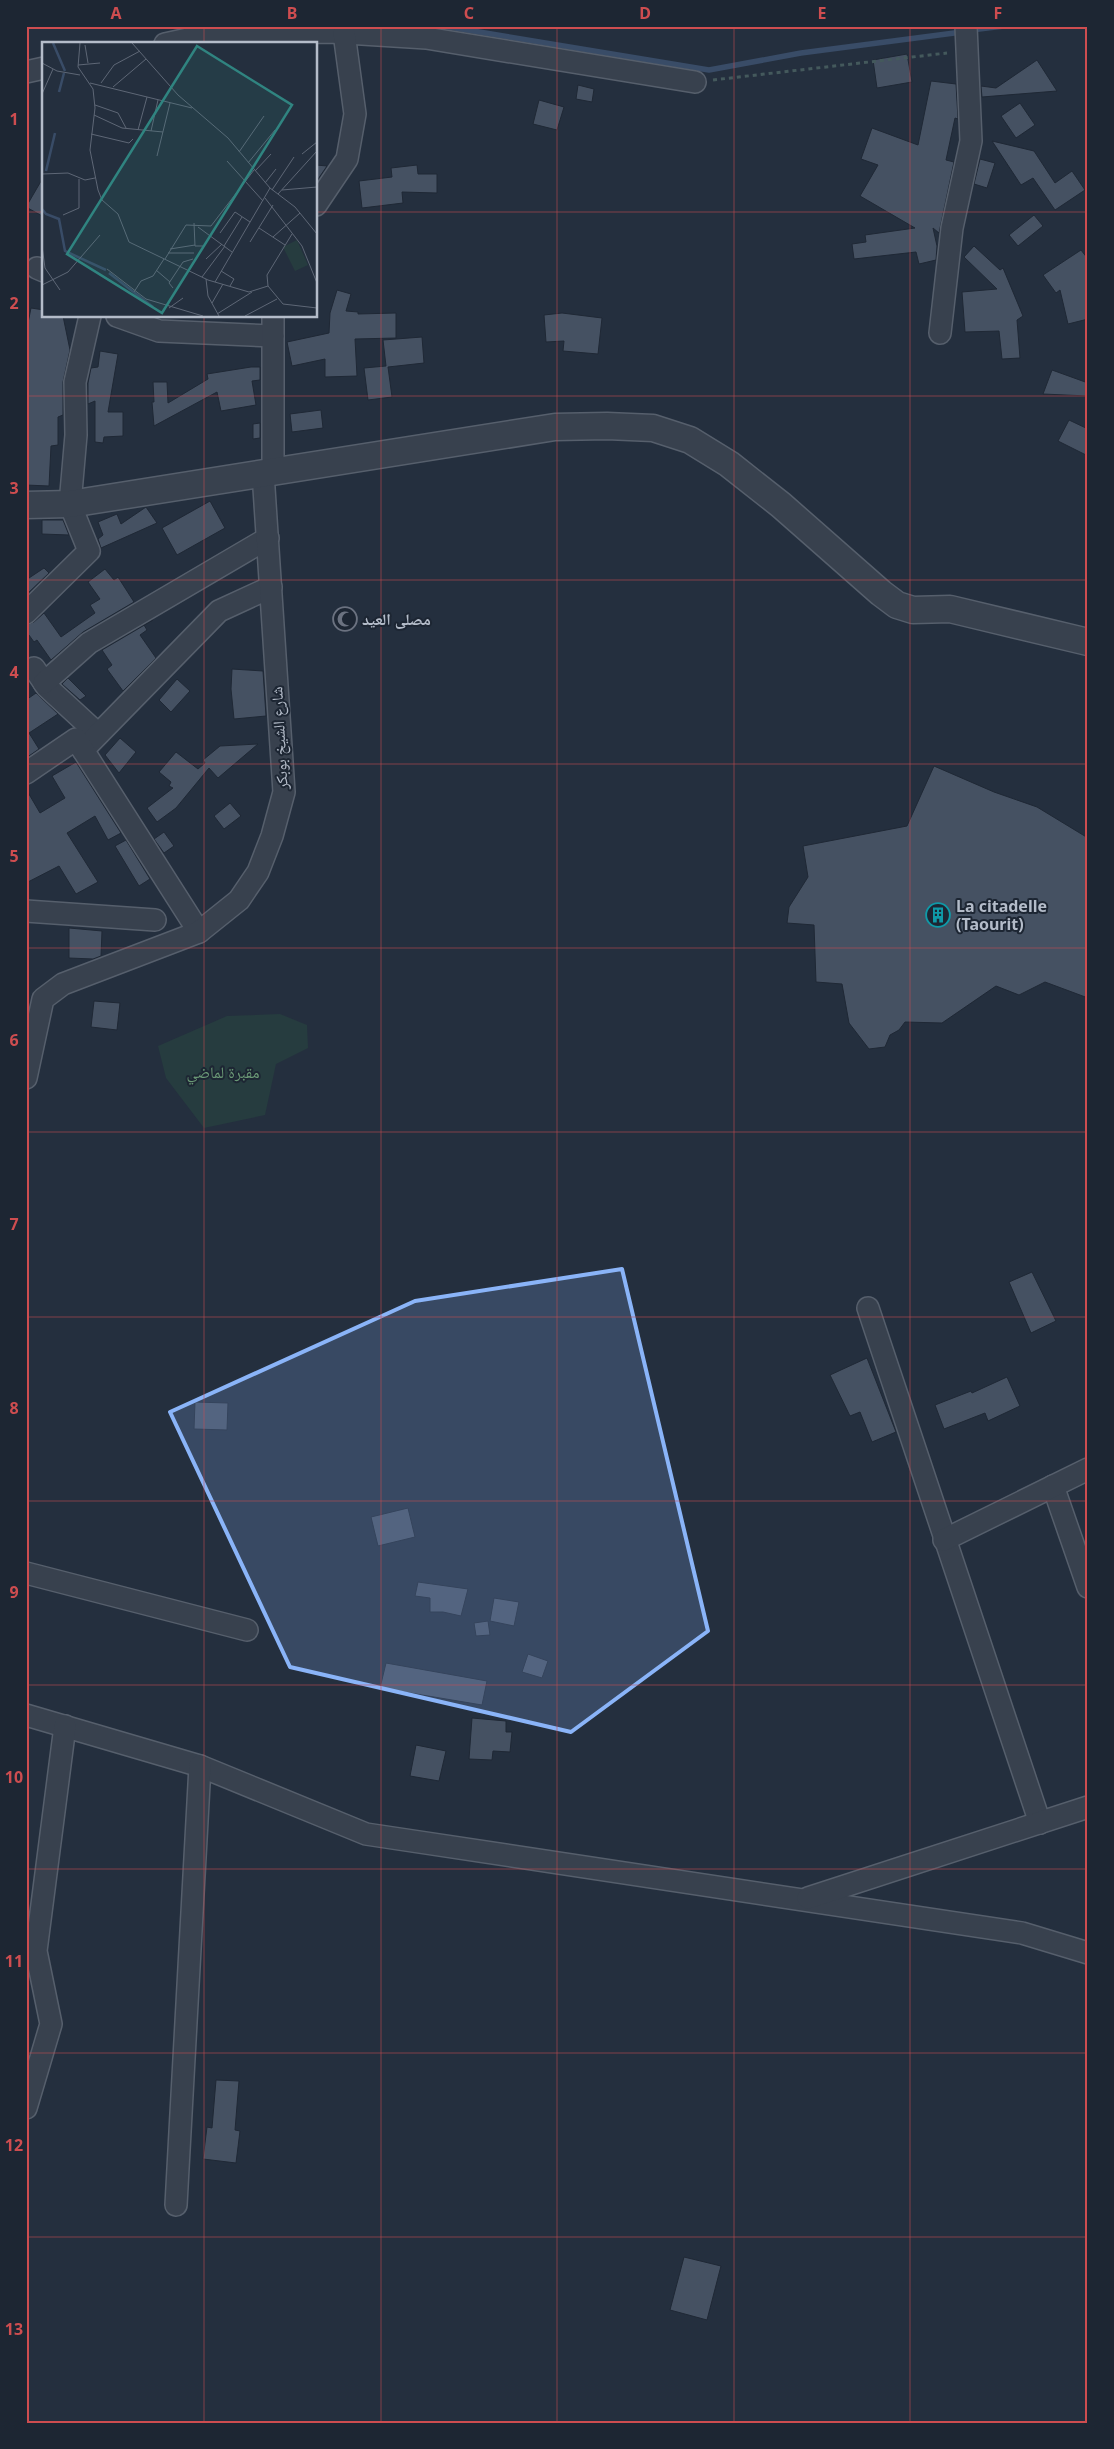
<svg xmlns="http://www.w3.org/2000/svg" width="1114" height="2449" viewBox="0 0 1114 2449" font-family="'Noto Sans','Noto Naskh Arabic',sans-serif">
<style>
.green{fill:#263c3f}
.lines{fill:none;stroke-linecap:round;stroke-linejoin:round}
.stream{stroke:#394c67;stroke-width:5.5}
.building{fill:#455162;stroke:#1f2835}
.minor-casing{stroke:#565f6c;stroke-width:24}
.tertiary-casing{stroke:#565f6c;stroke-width:29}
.path{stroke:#44595c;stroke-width:3;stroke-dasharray:4 4;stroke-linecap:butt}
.minor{stroke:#38414e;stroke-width:21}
.tertiary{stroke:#38414e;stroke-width:26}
.marked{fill:#8ab4f8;fill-opacity:0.2;stroke:#8ab4f8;stroke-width:4;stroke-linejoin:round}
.grid{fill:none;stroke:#ce4d50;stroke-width:1;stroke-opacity:0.55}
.labels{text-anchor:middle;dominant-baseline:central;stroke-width:4;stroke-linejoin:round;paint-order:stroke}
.poi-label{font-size:16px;font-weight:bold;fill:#b4bcc9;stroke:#1d2633;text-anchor:start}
.street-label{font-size:16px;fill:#b4bcc9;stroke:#1d2633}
.park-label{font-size:16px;fill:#6b9a76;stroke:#1d2633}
.inset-river{fill:none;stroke:#394c67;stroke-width:2.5}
.inset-road{fill:none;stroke:#5e6776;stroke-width:1}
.view{fill:#308480;fill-opacity:0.15;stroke:#308480;stroke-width:2.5}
.inset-edge{fill:none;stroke:#b4bcc9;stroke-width:2.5}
.neatline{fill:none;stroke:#ce4d50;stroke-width:2}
.grid-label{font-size:16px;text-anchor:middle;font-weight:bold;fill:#ce4d50}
</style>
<rect width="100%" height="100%" fill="#242f3e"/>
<!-- green -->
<polygon class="green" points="280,1014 307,1025 308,1048 276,1064 265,1115 204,1128 166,1078 158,1046 227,1016"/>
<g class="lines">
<!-- stream -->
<g class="stream">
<polyline points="443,26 709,70 801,53 962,32"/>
<polyline points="971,30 1004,26"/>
</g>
</g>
<!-- building -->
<g class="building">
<polygon points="907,54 912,82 877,88 873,60"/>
<polygon points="1037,60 1057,91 982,97 981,86 996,88"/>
<polygon points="931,81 956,84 958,119 955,118 946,160 954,162 939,233 933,228 937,246 936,260 919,264 916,252 854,259 852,244 866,242 865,235 915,228 860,196 878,165 861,159 872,128 918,145"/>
<polygon points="578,85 594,89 592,102 576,99"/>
<polygon points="539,100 564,107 557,130 533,124"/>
<polygon points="1020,103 1035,125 1016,138 1001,116"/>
<polygon points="992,141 1034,151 1055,183 1072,171 1085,190 1055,210 1033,178 1021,185"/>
<polygon points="980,159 995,163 987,188 974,184"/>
<polygon points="316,165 327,166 316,182"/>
<polygon points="417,165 418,174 437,174 437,193 402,192 403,203 362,208 359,181 392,177 391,168"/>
<polygon points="44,176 44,217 26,207"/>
<polygon points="1034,215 1043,226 1018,246 1009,235"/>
<polygon points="974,246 1000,270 1003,268 1023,316 1017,320 1020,358 1002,359 999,331 965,332 962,292 997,289 964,257"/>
<polygon points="1081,250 1088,259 1088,319 1068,324 1060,290 1056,293 1043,275"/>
<polygon points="337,290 351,294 346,311 358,312 358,314 396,313 396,338 355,339 357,376 325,377 325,359 292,366 287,342 329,333 330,313"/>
<polygon points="31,308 44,310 44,316 63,316 70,350 63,382 63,415 58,417 58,445 51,446 49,486 26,485 26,333"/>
<polygon points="562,313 602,318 598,354 563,351 564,341 546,342 544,315"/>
<polygon points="422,337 424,363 388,367 392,397 368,400 364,368 386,366 383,340"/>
<polygon points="100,351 118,354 108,412 123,412 123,436 104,437 103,443 95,442 95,401 88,404 88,383 91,368 98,367"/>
<polygon points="251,367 260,367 260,380 252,381 256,405 221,411 217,392 154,426 152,402 154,402 153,382 167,382 168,403 208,379 207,374"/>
<polygon points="1052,370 1088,383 1088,396 1043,394"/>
<polygon points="321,410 323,428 292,432 290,414"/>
<polygon points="1069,420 1088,429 1088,456 1058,441"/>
<polygon points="260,423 260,438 253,439 253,424"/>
<polygon points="210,501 225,528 177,555 162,528"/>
<polygon points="146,507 157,523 101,548 98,539 103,535 98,522 117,514 121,524"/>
<polygon points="42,520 63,520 69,535 42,534"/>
<polygon points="44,568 49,573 26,595 26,580"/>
<polygon points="105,569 114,580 118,577 134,602 83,632 51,660 37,640 34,642 26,631 26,625 34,622 44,613 61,637 95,613 90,605 100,599 88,582"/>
<polygon points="153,620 144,625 147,630 140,635 156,658 123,691 107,669 112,665 102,650"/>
<polygon points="232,669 263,671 266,716 234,719 231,689"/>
<polygon points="68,678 86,696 80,700 62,684"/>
<polygon points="177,679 190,691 171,712 159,700"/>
<polygon points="36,693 58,714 29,733 39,749 26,758 26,700"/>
<polygon points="120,738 136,752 119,773 105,755"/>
<polygon points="258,744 218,778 209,768 176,808 157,822 147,808 173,788 169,786 171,782 159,772 176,752 198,769 205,763 203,760 220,746"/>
<polygon points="76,762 121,833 108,840 95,816 67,833 98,882 76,894 59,866 26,883 26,789 40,813 65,798 52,776"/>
<polygon points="934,766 994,792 1037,807 1088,838 1088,998 1045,982 1019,995 996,986 942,1023 905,1022 899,1030 890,1035 885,1047 869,1049 849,1023 842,984 816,982 814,925 787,923 789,907 808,877 803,846 907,826"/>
<polygon points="230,803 241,816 224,829 214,816"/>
<polygon points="164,832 174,846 164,853 154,839"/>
<polygon points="126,840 150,879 139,886 115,846"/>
<polygon points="69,928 102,931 101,956 93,959 69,958"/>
<polygon points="94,1001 120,1003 117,1030 91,1027"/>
<polygon points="1032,1272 1056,1321 1031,1333 1009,1282"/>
<polygon points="867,1358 896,1432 872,1442 860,1412 850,1416 830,1375"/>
<polygon points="1007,1377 1020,1406 988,1421 985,1413 944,1429 935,1405 971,1391 972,1393"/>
<polygon points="195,1402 228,1403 227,1430 194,1429"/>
<polygon points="408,1508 415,1537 378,1546 371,1517"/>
<polygon points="418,1582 468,1589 461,1616 443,1612 430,1612 430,1598 415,1596"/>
<polygon points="494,1598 519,1602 514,1626 490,1621"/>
<polygon points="488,1621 490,1635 476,1636 474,1623"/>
<polygon points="528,1654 548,1661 542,1678 522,1672"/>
<polygon points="386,1663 487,1681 482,1705 380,1688"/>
<polygon points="472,1718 506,1721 506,1732 512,1732 510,1752 493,1751 492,1760 469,1759"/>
<polygon points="416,1745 446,1751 439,1781 410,1776"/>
<polygon points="216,2080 239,2081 235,2130 240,2131 236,2163 203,2159 207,2127 212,2128"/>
<polygon points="684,2257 721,2266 707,2320 670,2310"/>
</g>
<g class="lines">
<!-- minor casing -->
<g class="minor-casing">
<g id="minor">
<polyline points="165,44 206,35 330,32 426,38 695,82"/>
<polyline points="26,72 44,68"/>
<polyline points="316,205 347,159 355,114 344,33"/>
<polyline points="37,268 44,271"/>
<polyline points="117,316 159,331 273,336"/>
<polyline points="940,333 952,228 971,141 966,26"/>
<polyline points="273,471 273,316"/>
<polyline points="26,613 89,551 70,504 76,435 75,382 90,316"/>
<polyline points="34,668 47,687 98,734"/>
<polyline points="44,683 89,643 268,538"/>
<polyline points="83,750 219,611 271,587"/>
<polyline points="26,773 76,739 199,932"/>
<polyline points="26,911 155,920"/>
<polyline points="26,1078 43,999 63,984 199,932 239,900 258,872 272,836 284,792 263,473"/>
<polyline points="868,1308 1040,1823"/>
<polyline points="1053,1486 1088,1587"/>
<polyline points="944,1540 1088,1469"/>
<polyline points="26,1573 247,1630"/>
<polyline points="26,1715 200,1766 366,1834 1022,1933 1088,1953"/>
<polyline points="808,1898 1088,1807"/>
<polyline points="26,2108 51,2024 36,1951 65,1726"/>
<polyline points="176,2205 200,1766"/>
</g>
</g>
<!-- tertiary casing -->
<g class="tertiary-casing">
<polyline id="tertiary" points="26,505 70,504 555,427 607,426 653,428 690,440 729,464 781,505 881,593 897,605 913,610 950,609 1088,642"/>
</g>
<!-- path -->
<polyline class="path" points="713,80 947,53"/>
<!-- minor -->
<use href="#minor" class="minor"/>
<!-- tertiary -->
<use href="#tertiary" class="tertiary"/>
</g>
<!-- marked area -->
<path class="marked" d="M622,1269l86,362 -137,101 -281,-65 -120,-255 245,-111z"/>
<!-- grid -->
<path class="grid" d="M204,26v18M381,26v2397M557,26v2397M734,26v2397M910,26v2397M26,212h18M316,212h772M204,316v2107M26,396h1062M26,580h1062M26,764h1062M26,948h1062M26,1132h1062M26,1317h1062M26,1501h1062M26,1685h1062M26,1869h1062M26,2053h1062M26,2237h1062"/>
<!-- icons -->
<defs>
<g id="mosque-ring" transform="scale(1.25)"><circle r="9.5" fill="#1d2633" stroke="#6b7280" stroke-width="1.5"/><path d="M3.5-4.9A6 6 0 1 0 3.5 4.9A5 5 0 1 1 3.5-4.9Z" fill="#6b7280"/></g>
<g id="building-ring" transform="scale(1.25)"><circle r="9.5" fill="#1d2633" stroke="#0f9aa8" stroke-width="1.5"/><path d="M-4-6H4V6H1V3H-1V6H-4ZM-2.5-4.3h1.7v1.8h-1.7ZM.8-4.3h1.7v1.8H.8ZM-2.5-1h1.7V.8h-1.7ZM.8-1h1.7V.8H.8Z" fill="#0f9aa8"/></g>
</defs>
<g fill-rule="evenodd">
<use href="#mosque-ring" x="345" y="619"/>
<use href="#building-ring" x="938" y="915"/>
</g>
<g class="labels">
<!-- poi labels -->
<g class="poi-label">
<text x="362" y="619">مصلى العيد</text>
<text x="956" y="906">La citadelle<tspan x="956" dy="18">(Taourit)</tspan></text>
</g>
<!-- street labels -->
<g class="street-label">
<text transform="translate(279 738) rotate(-93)">شارع الشيخ بوبكر</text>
</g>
<!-- park labels -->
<g class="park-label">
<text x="223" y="1072">مقبرة لماضي</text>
</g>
</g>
<!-- overview -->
<g transform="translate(42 42)">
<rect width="275" height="275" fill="#242f3e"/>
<path d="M255,198l11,25 -13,6 -12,-24z" fill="#263c3f"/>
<path class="inset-river" d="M11,1l12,28M17,50l5,-19M4,129l9,-38M0,167l4,5 13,5 6,32 41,19M67,231l44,34"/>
<path class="inset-road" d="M38,1l-2,24 15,22 2,19 -5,42 8,40 4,10 16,14 11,28 79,38 41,12 19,-6 15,18 34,4M90,1l46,52 50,43 42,50 25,19 22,27M43,3l3,18M0,21l15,8 23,4M36,23l22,-2M48,41l102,25M59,41l13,-18 26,-14M71,45l33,-28M0,52l11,-25M53,63l23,8 8,15M52,73l28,13 41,4M96,88l9,-33M109,89l7,-31M49,92l38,9 4,-4M197,110l25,-36M260,112l15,-12M115,114l13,-53M185,119l36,40M206,121l27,-33M213,129l16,-17M0,132l26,-1 17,7 10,-2M223,141l11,-14M230,148l22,-33M240,148l35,-3M236,152l39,-43M223,156l37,48 15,37M21,173l16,-7v-29M152,181l1,23h8M156,185l34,25M217,186l26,17M178,191l15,-21 15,10M231,195l27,-24M208,200l23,-37M0,204l3,22 15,22M182,204l18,-29M128,207l25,-4M126,211h26M123,217l21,-34 25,1 43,-56M164,217l16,-15M65,227l39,30 57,17M114,228l14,12M179,229l13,8 -4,7M160,235l23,-31M164,237l2,17 11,20M173,240l55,-94M0,243l26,-13 32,-37M226,244l-1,-11 25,-41M131,246l-4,-5 14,-21 10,-3M92,250l7,-11 12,-5 11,-17M170,261l11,-19M127,266l14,-10M175,272l35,-22M203,274l32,-17"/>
<path class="view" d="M155,4l95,59 -130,208 -95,-59z"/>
<rect width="275" height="275" class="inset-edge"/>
</g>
<!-- border -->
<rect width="1114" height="2449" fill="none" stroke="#1d2633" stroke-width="55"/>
<rect x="28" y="28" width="1058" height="2394" class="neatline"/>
<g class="grid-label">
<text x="116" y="19">A</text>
<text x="292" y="19">B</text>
<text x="469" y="19">C</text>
<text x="645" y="19">D</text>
<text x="822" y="19">E</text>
<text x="998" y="19">F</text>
<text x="14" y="125">1</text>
<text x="14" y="309">2</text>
<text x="14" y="494">3</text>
<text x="14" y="678">4</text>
<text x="14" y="862">5</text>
<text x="14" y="1046">6</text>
<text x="14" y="1230">7</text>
<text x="14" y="1414">8</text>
<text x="14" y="1598">9</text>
<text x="14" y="1783">10</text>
<text x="14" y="1967">11</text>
<text x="14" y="2151">12</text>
<text x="14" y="2335">13</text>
</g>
</svg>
